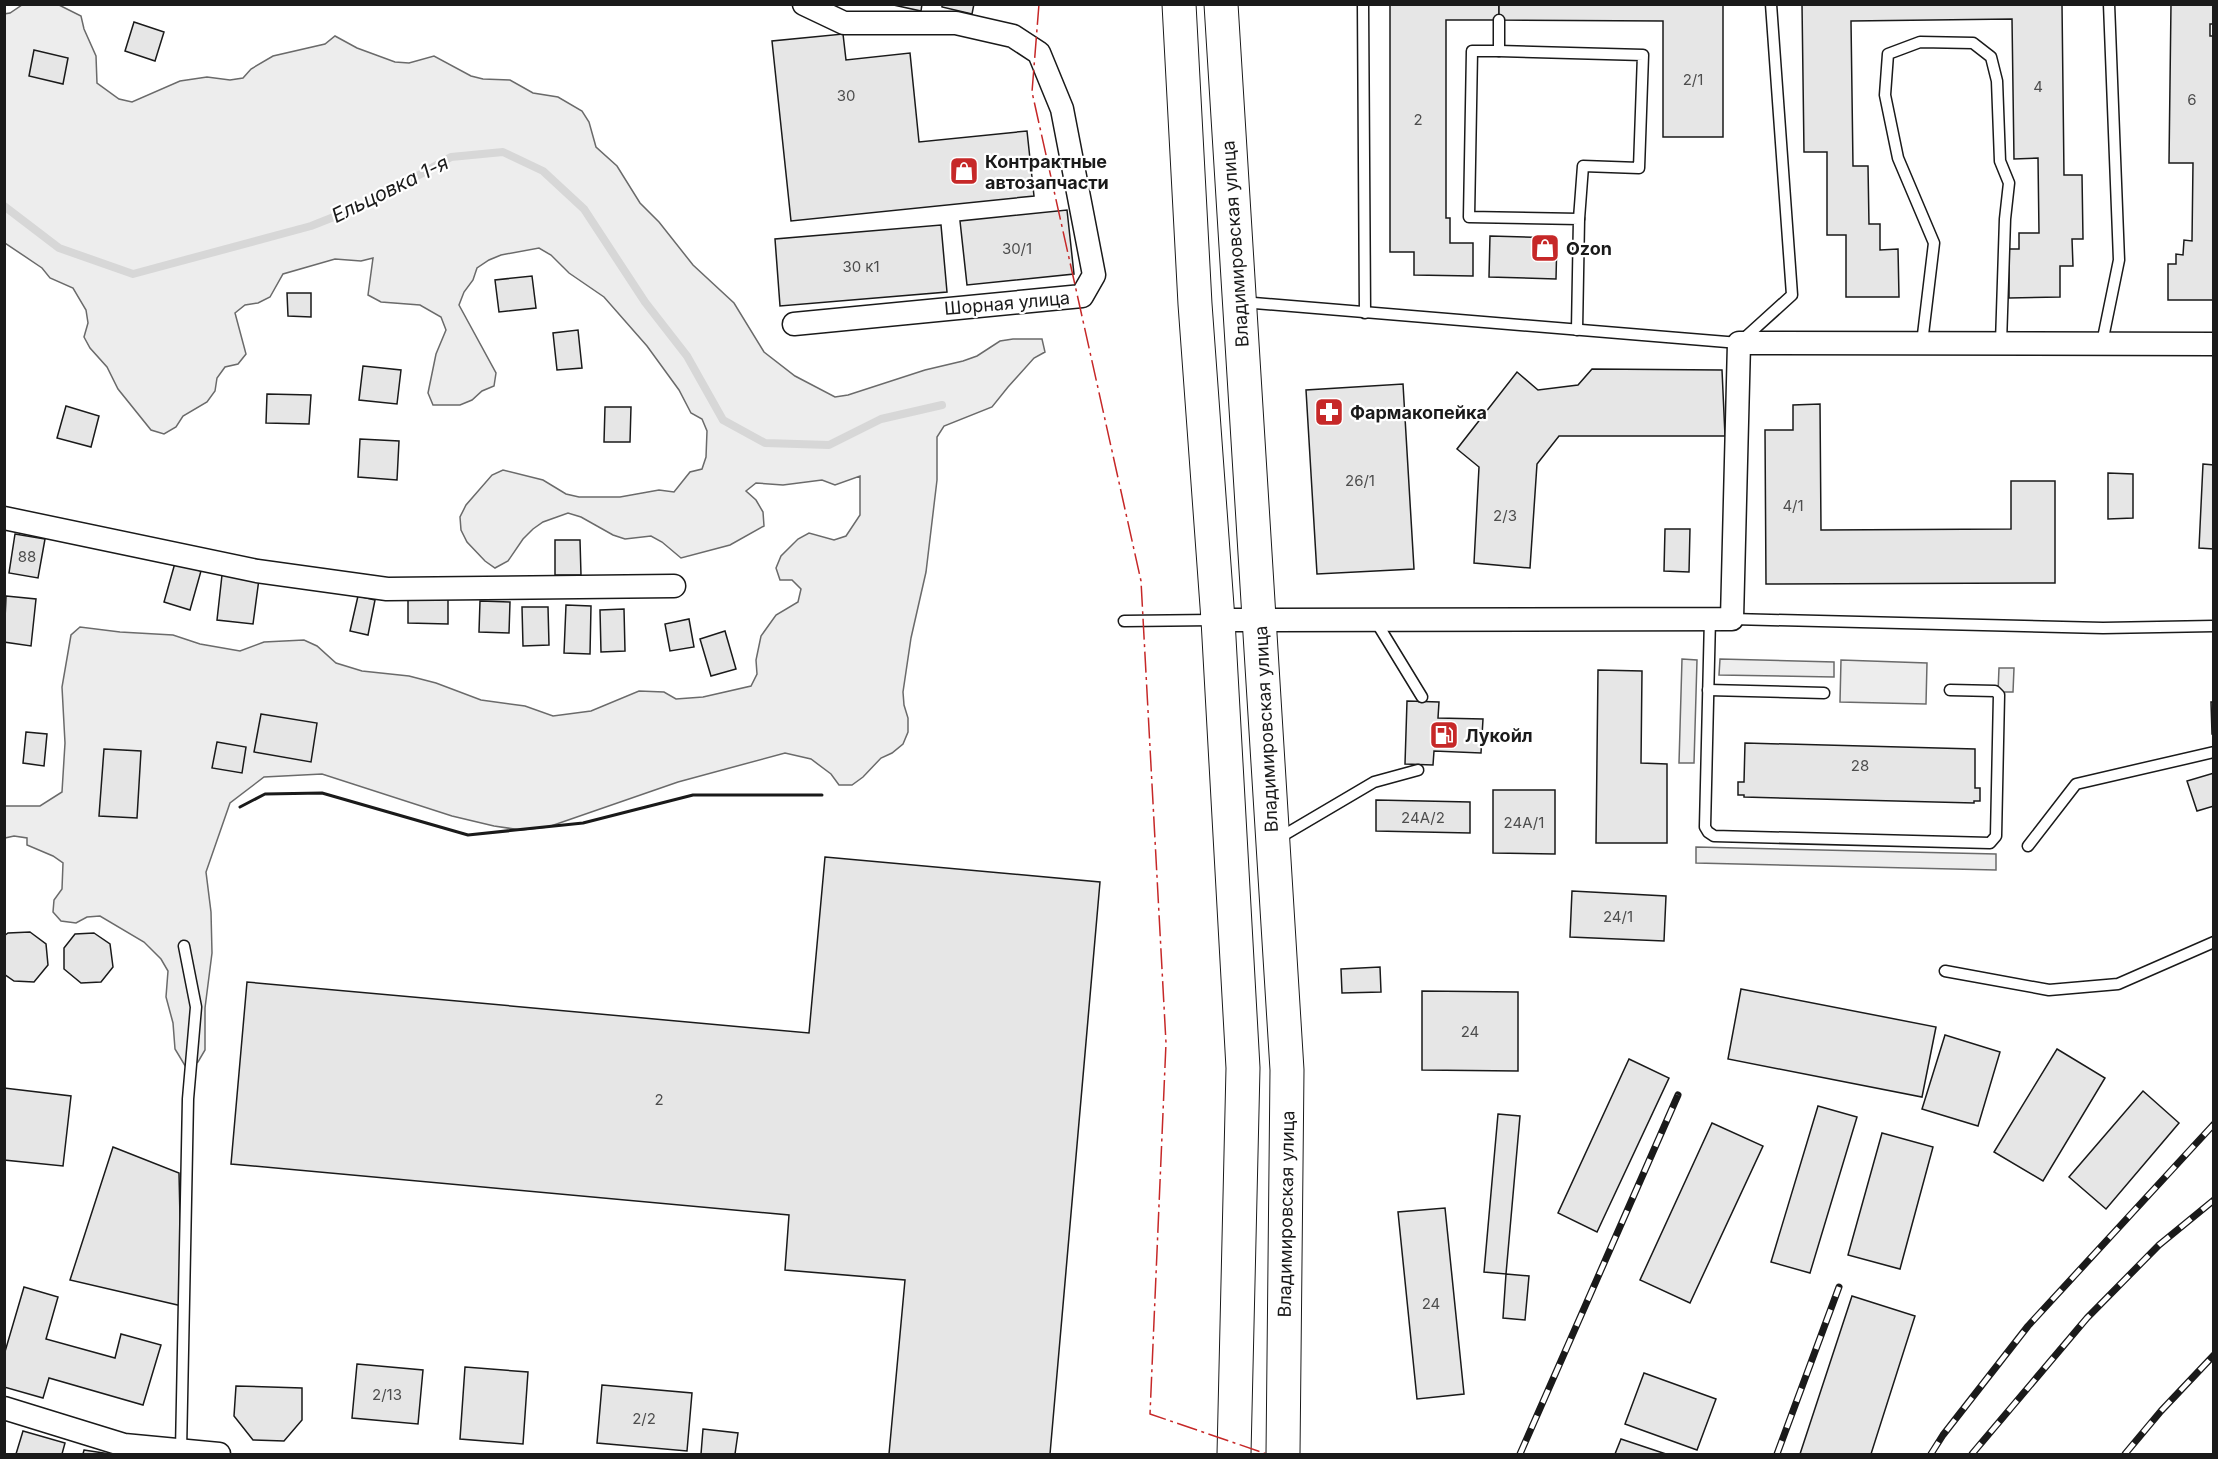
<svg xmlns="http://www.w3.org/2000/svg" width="2218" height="1459" viewBox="0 0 2218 1459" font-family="Inter,sans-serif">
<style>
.built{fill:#ededed;stroke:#6a6a6a;stroke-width:1.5}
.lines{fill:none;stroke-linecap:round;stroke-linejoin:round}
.stream{stroke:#d7d7d7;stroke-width:8}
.building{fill:#e6e6e6;stroke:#1a1a1a;stroke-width:1.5}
.lane-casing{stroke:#1a1a1a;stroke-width:13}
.street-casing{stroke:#1a1a1a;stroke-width:25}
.primary-casing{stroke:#1a1a1a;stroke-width:35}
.lane{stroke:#fff;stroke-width:10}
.street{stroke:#fff;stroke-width:22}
.primary{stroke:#fff;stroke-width:33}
.rail-casing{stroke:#1a1a1a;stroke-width:7}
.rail{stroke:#fff;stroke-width:4.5;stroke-dasharray:14;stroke-linecap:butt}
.wall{stroke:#1a1a1a;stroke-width:3}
.power{stroke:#c62828;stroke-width:1.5;stroke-dasharray:21 4.5 3 4.5;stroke-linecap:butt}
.labels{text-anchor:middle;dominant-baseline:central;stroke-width:4.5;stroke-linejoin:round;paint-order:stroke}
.number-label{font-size:15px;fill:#4d4d4d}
.poi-label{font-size:18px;font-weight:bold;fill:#1a1a1a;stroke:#fff;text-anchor:start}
.street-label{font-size:18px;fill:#1a1a1a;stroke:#fff}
.water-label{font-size:20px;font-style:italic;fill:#1a1a1a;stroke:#fff}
</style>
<rect width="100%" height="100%" fill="#fff"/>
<!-- built -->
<g class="built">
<polygon points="57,4 81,16 84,29 96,56 97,83 119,99 132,102 180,81 207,77 230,80 243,78 251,69 273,56 325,44 335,36 357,48 395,62 409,63 434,56 471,76 483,79 510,80 533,93 558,97 582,111 589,122 596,147 617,166 640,203 659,222 693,265 734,303 764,352 795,376 835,397 848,395 925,370 963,361 977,356 1000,341 1013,339 1042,339 1045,352 1034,358 1008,387 992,407 944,426 937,437 937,480 926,572 911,638 903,692 904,705 908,718 908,732 903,744 892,753 881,758 863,777 852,785 839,785 831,774 811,759 785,753 678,782 548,827 521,830 494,826 452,816 322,774 264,777 230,803 206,872 211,912 212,953 205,1008 205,1050 198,1062 187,1069 175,1049 173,1023 166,997 168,971 161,959 144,942 100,916 87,917 76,923 61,921 53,912 54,900 62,889 63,863 53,856 27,845 27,838 14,836 5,838 5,806 40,806 62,792 65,743 62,687 71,635 80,627 120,632 173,635 200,644 240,651 264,642 304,640 317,646 336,663 362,671 409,676 436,683 481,700 525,706 553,716 591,711 639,691 664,692 676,699 703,697 751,686 757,674 756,660 761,636 776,615 798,602 801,589 792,580 780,580 776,568 781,556 798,539 809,533 834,540 846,536 860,515 860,476 835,485 822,480 783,485 756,483 746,491 756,500 763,512 764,526 730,545 681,558 662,542 651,536 625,539 613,535 581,517 568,513 543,522 533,529 523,539 508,561 495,568 485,561 467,542 461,530 460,517 466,505 492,475 503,470 543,480 566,494 579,497 620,497 659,490 674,492 690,472 702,469 706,457 707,431 702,419 691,413 679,390 647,346 604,297 569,273 551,255 539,248 501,255 489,260 477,268 473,280 464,292 459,305 496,373 494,386 482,391 472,400 460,405 433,405 428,393 436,354 446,330 441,317 420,305 381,302 368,295 373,258 361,261 335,259 283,274 270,297 258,303 245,305 235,313 246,354 238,364 225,367 217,378 215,391 207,402 183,416 176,427 164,434 151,430 118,389 107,367 90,348 84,337 88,323 86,310 73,288 50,278 42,268 5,243 4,14 10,13 22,5"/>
<polygon points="1682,659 1697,660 1694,763 1679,763"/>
<polygon points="1720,659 1834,662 1834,677 1719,675"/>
<polygon points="1841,660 1927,663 1926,704 1840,702"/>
<polygon points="1999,668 2014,668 2013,692 1998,692"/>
<polygon points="1696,847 1996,854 1996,870 1696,863"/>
</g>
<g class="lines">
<!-- stream -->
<polyline class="stream" points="4,206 59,248 133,274 311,226 369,203 451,157 503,152 543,171 584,209 645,302 687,356 723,420 765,443 829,445 881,419 942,405"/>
</g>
<!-- building -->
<g class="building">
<polygon points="889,4 922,4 921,11"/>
<polygon points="942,4 974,4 972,14 942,7"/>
<polygon points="1390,4 1499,4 1499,20 1446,20 1446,218 1450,218 1450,243 1473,243 1473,276 1414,275 1414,252 1390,252"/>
<polygon points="1499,4 1723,4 1723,137 1663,137 1663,21 1499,20"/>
<polygon points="1802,4 2062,4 2064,175 2082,175 2083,239 2072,239 2073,266 2060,266 2060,297 2009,298 2009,249 2019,249 2019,233 2039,233 2038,158 2014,159 2012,19 1851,21 1853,166 1868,166 1869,224 1880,224 1880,250 1898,249 1899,297 1846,297 1846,235 1827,235 1827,152 1804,152"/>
<polygon points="2171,4 2214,4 2214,24 2210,24 2210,36 2214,36 2214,300 2168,300 2168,264 2176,264 2176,254 2183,255 2184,240 2192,241 2193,163 2169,163"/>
<polygon points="134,22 164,32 155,61 125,51"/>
<polygon points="843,34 846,60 910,53 919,142 1027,131 1034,196 791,221 772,41"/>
<polygon points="34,50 68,58 63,84 29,76"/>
<polygon points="1067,210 1074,274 967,285 960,221"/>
<polygon points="941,225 947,292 780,306 775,239"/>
<polygon points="1490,236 1557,238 1556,279 1489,277"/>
<polygon points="532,276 536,308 499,312 495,280"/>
<polygon points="287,293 311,293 311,317 288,316"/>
<polygon points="578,330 582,368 557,370 553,333"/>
<polygon points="363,366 401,370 397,404 359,400"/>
<polygon points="1592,369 1722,370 1725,436 1559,436 1537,464 1530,568 1474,563 1479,467 1457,449 1517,372 1538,390 1578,385"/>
<polygon points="1403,384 1414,569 1317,574 1306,390"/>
<polygon points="267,394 311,395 309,424 266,423"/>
<polygon points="1820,404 1821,530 2011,529 2011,481 2055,481 2055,583 1766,584 1765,430 1793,430 1793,405"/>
<polygon points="66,406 99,416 91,447 57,438"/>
<polygon points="605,407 631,407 630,442 604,442"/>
<polygon points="360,439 399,441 397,480 358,477"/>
<polygon points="2203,464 2214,465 2214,549 2199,548"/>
<polygon points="2108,473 2133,474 2133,518 2108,519"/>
<polygon points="1665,529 1690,529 1689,572 1664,571"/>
<polygon points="15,534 45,539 38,578 9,573"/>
<polygon points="555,540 580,540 581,575 555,575"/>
<polygon points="175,563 201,571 190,610 164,602"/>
<polygon points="222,575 259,579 253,624 217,620"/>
<polygon points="408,593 448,595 448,624 408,623"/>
<polygon points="6,596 36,599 31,646 4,642"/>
<polygon points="358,596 375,600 368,635 350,631"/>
<polygon points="480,601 510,602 509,633 479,632"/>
<polygon points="566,605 591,606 590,654 564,653"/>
<polygon points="522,607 548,607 549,645 523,646"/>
<polygon points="624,609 625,651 601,652 600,610"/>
<polygon points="689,619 694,647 670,651 665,624"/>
<polygon points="725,631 736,669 711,676 700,639"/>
<polygon points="1598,670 1642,671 1641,763 1667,764 1667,843 1596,843"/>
<polygon points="1407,701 1439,702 1438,718 1483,719 1481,753 1434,751 1433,765 1405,764"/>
<polygon points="2211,702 2214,702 2214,734 2212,734"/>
<polygon points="261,714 317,723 311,762 254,752"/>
<polygon points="26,732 47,734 44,766 23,763"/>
<polygon points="217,742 246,747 242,773 212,768"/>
<polygon points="1745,743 1975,749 1975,788 1980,788 1980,801 1974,801 1974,803 1744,797 1744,795 1738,795 1738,782 1744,782"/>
<polygon points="104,749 141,751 137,818 99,816"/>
<polygon points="2214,773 2214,806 2197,811 2187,781"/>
<polygon points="1493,790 1555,790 1555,854 1493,853"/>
<polygon points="1376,800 1470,802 1470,833 1376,831"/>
<polygon points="825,857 1100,882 1050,1454 889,1454 905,1280 785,1270 789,1215 231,1164 247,982 809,1033"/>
<polygon points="1572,891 1666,896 1664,941 1570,937"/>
<polygon points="30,932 46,944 48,965 34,982 14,981 4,974 4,936 8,933"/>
<polygon points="94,933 110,944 113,967 101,982 81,983 64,969 64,948 75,934"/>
<polygon points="1380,967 1381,992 1342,993 1341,969"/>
<polygon points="1741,989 1936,1027 1922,1097 1728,1059"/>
<polygon points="1422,991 1518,992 1518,1071 1422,1070"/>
<polygon points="1945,1035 2000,1052 1978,1126 1922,1109"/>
<polygon points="2057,1049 2105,1078 2043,1181 1994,1152"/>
<polygon points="1629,1059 1669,1078 1597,1232 1558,1213"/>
<polygon points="4,1088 71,1096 63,1166 4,1160"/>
<polygon points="2143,1091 2179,1123 2106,1209 2069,1177"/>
<polygon points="1818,1106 1857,1117 1810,1273 1771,1262"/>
<polygon points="1498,1114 1520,1116 1506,1274 1484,1272"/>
<polygon points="1712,1123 1763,1146 1690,1303 1640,1280"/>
<polygon points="1882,1133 1933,1147 1900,1269 1848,1255"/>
<polygon points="113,1147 179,1173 182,1306 70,1280"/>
<polygon points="1445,1208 1464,1394 1417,1399 1398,1212"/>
<polygon points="1506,1274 1529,1276 1525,1320 1503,1318"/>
<polygon points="24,1287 58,1297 46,1339 115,1358 121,1334 161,1345 143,1405 49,1378 43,1398 4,1387 4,1355"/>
<polygon points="1852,1296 1915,1316 1871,1454 1800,1454"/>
<polygon points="357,1364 423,1370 418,1424 352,1418"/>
<polygon points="465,1367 528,1372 523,1444 460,1439"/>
<polygon points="1644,1373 1716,1399 1697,1450 1625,1424"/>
<polygon points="602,1385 692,1393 687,1451 597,1443"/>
<polygon points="236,1386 302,1388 302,1420 284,1441 253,1440 234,1416"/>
<polygon points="703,1429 738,1433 735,1454 701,1454"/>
<polygon points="23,1431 65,1443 62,1454 16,1454"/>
<polygon points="1621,1439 1666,1454 1615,1454"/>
<polygon points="84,1450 110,1454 83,1454"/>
</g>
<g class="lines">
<!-- lane casing -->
<g class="lane-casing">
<g id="lane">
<polyline points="1363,4 1365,313"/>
<polyline points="1499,20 1499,51 1472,51 1469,217 1579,219 1577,330"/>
<polyline points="1499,51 1643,55 1639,168 1583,166 1579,219"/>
<polyline points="1242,302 1739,343 1792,295 1771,4"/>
<polyline points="1922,343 1934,243 1898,158 1885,95 1888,54 1920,42 1973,43 1991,57 1997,81 2000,161 2009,183 2005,219 2001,343"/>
<polyline points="2102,343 2119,260 2109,4"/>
<polyline points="1710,618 1705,827 1708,832 1714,836 1990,843 1996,836 1999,695 1995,691 1950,690"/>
<polyline points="1732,619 2103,628 2214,626"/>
<polyline points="1375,620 1422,697"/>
<polyline points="1124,621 1214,620"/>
<polyline points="1708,690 1824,693"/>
<polyline points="1279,838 1374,782 1418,770"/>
<polyline points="2028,846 2076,784 2214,752"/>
<polyline points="1945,971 2049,990 2118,984 2214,942"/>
<polyline points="181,1451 188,1099 196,1007 184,946"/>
</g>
</g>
<!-- street casing -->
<g class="street-casing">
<g id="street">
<polyline points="794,324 1082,296 1094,275 1062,109 1039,53 1013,36 956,23 844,23 804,4"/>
<polyline points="4,518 257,571 387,589 674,586"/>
<polyline points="1218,620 1732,619 1739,343 2214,344"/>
<polyline points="4,1408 124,1445 219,1454"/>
</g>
</g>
<!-- primary casing -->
<g class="primary-casing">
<g id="primary">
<polyline points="1179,4 1195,304 1218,620 1243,1068 1234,1454"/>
<polyline points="1221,4 1287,1070 1283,1454"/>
</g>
</g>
<!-- lane -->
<use href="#lane" class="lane"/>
<!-- street -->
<use href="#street" class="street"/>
<!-- primary -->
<use href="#primary" class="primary"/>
<!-- rail casing -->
<g class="rail-casing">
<g id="rail">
<polyline points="1520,1454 1678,1095"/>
<polyline points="1777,1454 1839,1287"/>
<polyline points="1931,1454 1943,1435 2028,1326 2214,1124"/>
<polyline points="1972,1454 2087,1318 2159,1245 2214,1200"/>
<polyline points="2125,1454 2161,1411 2214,1355"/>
</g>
</g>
<!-- rail -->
<use href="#rail" class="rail"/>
<!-- wall -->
<polyline class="wall" points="240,807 265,794 322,793 468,835 583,823 693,795 822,795"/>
<!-- power -->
<polyline class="power" points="1039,4 1032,92 1141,581 1166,1043 1150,1414 1267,1454"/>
</g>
<!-- icons -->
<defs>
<g id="shop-square" transform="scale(1.5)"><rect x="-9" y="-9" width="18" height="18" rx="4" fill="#c62828" stroke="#fff"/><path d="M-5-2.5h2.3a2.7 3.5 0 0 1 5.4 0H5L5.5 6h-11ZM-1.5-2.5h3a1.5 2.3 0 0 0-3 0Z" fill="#fff"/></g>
<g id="pharmacy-square" transform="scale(1.5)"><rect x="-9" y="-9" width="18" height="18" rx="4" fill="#c62828" stroke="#fff"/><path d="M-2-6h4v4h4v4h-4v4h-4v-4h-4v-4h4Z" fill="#fff"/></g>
<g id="fuel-square" transform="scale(1.5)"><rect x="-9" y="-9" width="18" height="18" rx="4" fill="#c62828" stroke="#fff"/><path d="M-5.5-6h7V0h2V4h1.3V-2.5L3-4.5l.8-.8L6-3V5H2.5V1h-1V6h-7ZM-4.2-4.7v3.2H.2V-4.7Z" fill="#fff"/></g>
</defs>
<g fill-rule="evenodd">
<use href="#shop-square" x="964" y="171"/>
<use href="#shop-square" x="1545" y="248"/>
<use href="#pharmacy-square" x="1329" y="412"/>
<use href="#fuel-square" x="1444" y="735"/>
</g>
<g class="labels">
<!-- number labels -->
<g class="number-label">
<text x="1693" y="79">2/1</text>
<text x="2038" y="86">4</text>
<text x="846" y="95">30</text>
<text x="2192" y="99">6</text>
<text x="1418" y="119">2</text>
<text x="1017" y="248">30/1</text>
<text x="861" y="266">30 к1</text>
<text x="1360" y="480">26/1</text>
<text x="1793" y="505">4/1</text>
<text x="1505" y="515">2/3</text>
<text x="27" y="556">88</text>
<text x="1860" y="765">28</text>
<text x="1423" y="817">24А/2</text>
<text x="1524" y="822">24А/1</text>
<text x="1618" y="916">24/1</text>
<text x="1470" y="1031">24</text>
<text x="659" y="1099">2</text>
<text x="1431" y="1303">24</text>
<text x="387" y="1394">2/13</text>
<text x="644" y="1418">2/2</text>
</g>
<!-- poi labels -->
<g class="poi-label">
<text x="985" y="161">Контрактные<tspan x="985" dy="21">автозапчасти</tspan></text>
<text x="1566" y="248">Ozon</text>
<text x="1350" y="412">Фармакопейка</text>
<text x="1465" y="735">Лукойл</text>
</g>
<!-- street labels -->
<g class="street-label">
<text transform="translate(1235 244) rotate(-94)">Владимировская улица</text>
<text transform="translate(1007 303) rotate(-5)">Шорная улица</text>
<text transform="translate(1266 729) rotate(-93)">Владимировская улица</text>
<text transform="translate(1286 1214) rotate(-89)">Владимировская улица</text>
</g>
<!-- water labels -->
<g class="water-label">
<text transform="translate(390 189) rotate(-26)">Ельцовка 1-я</text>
</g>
</g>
<!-- border -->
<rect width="2218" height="1459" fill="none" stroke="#1a1a1a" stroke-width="12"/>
</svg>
